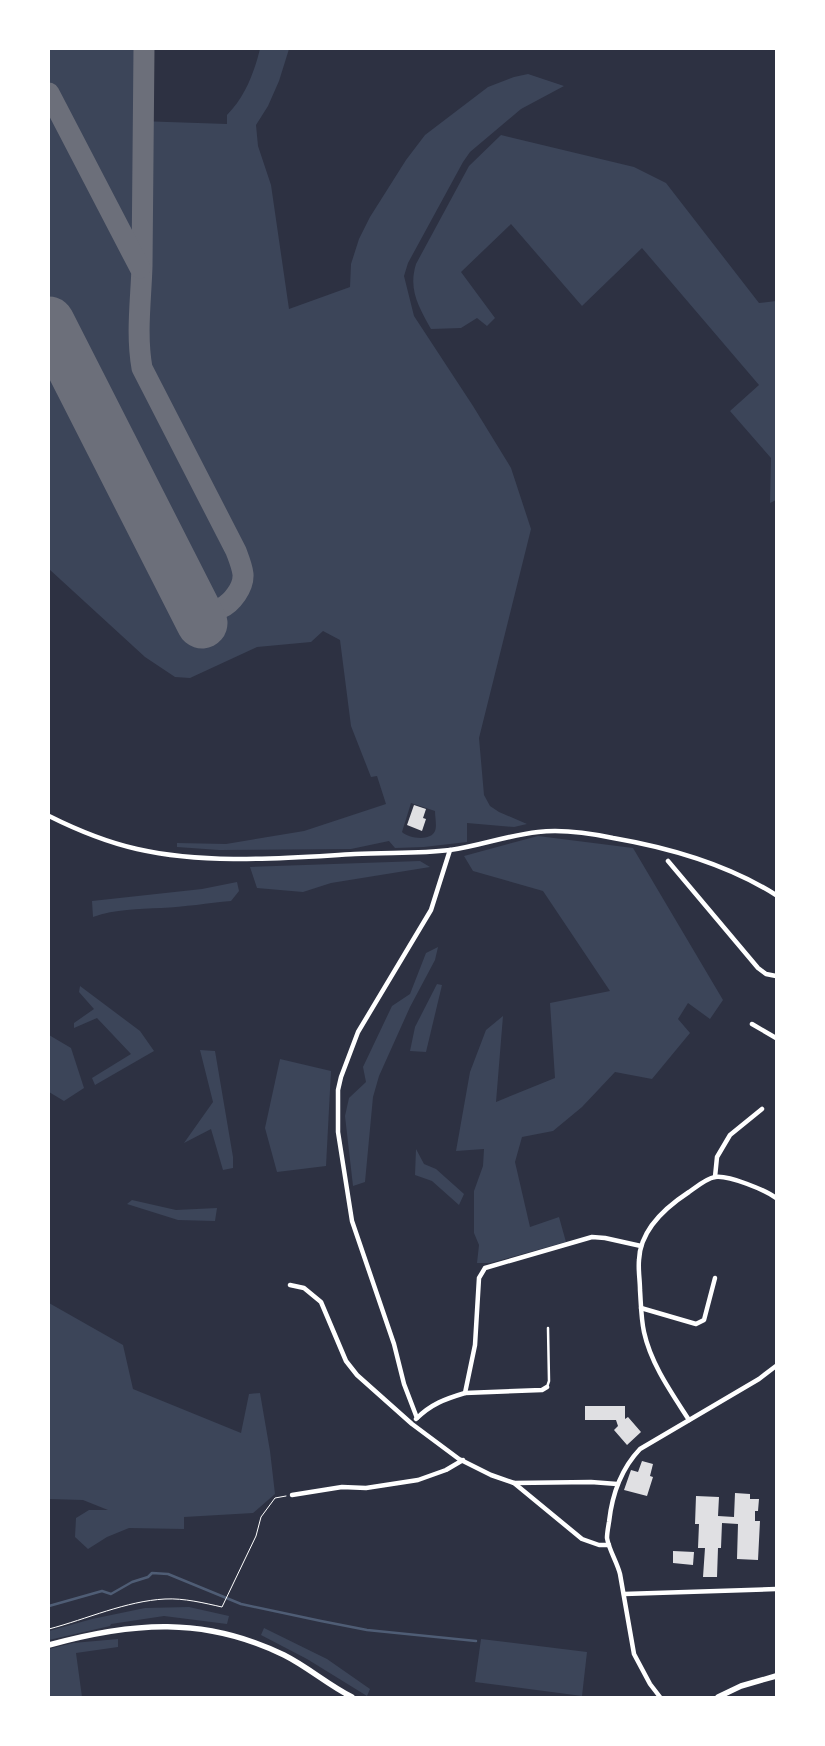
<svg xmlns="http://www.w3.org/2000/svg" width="825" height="1746" viewBox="0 0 825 1746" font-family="Roboto,sans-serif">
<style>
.green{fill:#3c4559;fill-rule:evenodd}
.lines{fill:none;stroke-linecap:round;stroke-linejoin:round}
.stream{stroke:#4f5d75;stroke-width:2.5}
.taxiway{stroke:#6c6f7a;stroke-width:21}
.runway{stroke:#6c6f7a;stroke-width:51}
.building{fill:#e0e0e3}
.path{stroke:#fff;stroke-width:1}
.service{stroke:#fff;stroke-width:2.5}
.minor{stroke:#fff;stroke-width:4.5}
.tertiary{stroke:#fff;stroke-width:5.5}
</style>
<rect width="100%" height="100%" fill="#2d3142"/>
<!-- green -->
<g class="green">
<path d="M49,49h91l-1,72 88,3v-9c18,-18 27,-42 33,-66h29l-10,32 -11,25 -12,19 2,21 13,39 18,124 61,-22 1,-23 8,-25 11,-22 36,-57 19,-25 63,-48 26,-10 14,-3 36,12 -43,23 -51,43 -7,10 -55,101 -4,13 10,40 59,90 38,62 20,61 -52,209 5,57 6,11 9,6 28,12 -13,3 -47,-4v19l-43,5 -29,1 -6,-7 -38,8 -132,1 -42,-3v-4l49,1 78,-13 82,-27 -9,-28 -6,1 -20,-51 -11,-86 -17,-9 -12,11 -54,5 -67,31 -15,-1 -30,-20 -96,-88zM411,803l24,8c0,6 2,15 0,20 -5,11 -27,7 -33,1z"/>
<path d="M501,135l133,32 32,16 93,120 17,-2v199l-6,3 1,-45 -41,-47 29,-26 -117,-137 -60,58 -71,-82 -50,48 34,46 -8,8 -10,-8 -16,10 -30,1c-12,-22 -23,-39 -15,-65l53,-98z"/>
<polygon points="538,836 633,848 723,1000 710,1019 688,1003 678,1019 690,1033 652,1079 615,1072 582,1107 553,1131 522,1137 515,1162 530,1227 559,1217 566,1242 490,1263 477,1263 479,1245 474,1233 474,1191 483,1166 484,1149 456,1151 470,1072 486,1030 503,1016 496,1102 555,1078 550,1003 610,991 543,891 473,871 464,856"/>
<polygon points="420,861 430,867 331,883 303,892 257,888 250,867"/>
<path d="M237,882l2,9 -8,10c-23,2 -46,6 -70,7 -23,1 -45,1 -68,9l-1,-16 110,-12z"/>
<polygon points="438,947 435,960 410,1007 379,1076 373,1097 365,1182 353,1186 345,1116 349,1098 366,1082 363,1067 392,1006 410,994 426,953"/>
<polygon points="437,984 442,985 426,1052 410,1051 415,1027"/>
<polygon points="80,986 140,1031 154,1051 95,1085 92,1078 131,1054 97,1018 74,1028 74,1023 94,1009 79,992"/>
<polygon points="49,1035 71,1048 84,1088 64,1101 49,1092"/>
<polygon points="200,1050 215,1051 233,1157 233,1168 223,1170 211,1129 184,1143 213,1102"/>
<polygon points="280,1059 331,1071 326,1166 277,1172 265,1128"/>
<polygon points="416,1149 424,1164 436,1169 464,1194 459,1205 432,1181 415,1175"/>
<polygon points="132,1200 176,1210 217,1208 215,1221 178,1220 127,1204"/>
<polygon points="49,1303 123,1345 133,1389 241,1433 249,1394 260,1393 270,1451 275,1494 253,1513 184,1517 184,1529 129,1528 107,1537 88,1549 75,1537 76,1518 89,1510 108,1510 83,1500 49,1499"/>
<polygon points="189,1607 229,1616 227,1624 164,1616 111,1624 110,1626 49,1640 49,1631 92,1619 145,1608"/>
<polygon points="264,1628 327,1659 370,1689 367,1696 307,1659 261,1635"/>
<polygon points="118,1639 118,1647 76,1653 82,1697 49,1697 49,1649 73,1643"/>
<polygon points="481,1639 587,1652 582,1696 475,1682"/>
</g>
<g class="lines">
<!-- stream -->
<polyline class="stream" points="49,1606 102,1591 111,1594 132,1582 148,1577 152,1573 168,1574 241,1604 321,1621 367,1630 476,1641"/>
<!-- taxiway -->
<g class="taxiway">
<path d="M144,49c-1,72 -1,144 -2,217 -1,34 -6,68 0,102l94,183c3,8 6,15 7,23 1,13 -11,29 -22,34 -7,3 -16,5 -23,6"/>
<polyline points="49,93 140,268"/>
</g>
<!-- runway -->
<polyline class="runway" points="49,322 202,623"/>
</g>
<!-- building -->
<g class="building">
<polygon points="414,805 426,809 423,818 426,819 422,831 407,825"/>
<polygon points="585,1406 625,1406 625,1419 628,1417 641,1432 627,1445 614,1430 618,1426 616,1420 585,1420"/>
<polygon points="642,1461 653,1464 650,1476 653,1477 647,1496 624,1490 631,1470 638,1472"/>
<polygon points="735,1493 750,1494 750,1499 759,1499 758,1511 755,1511 755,1521 760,1521 758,1560 737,1559 738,1524 722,1523 721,1548 718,1548 717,1577 703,1577 705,1548 698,1548 699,1524 695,1524 696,1496 719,1497 718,1516 734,1517"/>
<polygon points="673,1551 694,1552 693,1565 673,1563"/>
</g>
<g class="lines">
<!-- path -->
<path class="path" d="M49,1629c38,-10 77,-28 116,-30 19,-1 39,4 57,8l34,-71 5,-19 14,-19 11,-2"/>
<!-- service -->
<polyline class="service" points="547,1387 549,1381 548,1328"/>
<!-- minor -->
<g class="minor">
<path d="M49,816c28,14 57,26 88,33 71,16 146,9 218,5 32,-2 63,0 95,-4 30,-4 58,-15 88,-18 25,-3 51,1 75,6 58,10 114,26 163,57"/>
<polyline points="668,861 758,968 766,974 776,976"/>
<polyline points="752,1024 776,1038"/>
<polyline points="715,1177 717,1157 730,1135 762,1109"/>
<polyline points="290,1285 304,1288 321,1302 346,1361 357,1375 412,1424 459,1459 491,1475 514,1483 582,1539 599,1545 609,1545"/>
<polyline points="641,1308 696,1324 704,1320 715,1278"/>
<polyline points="465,1393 542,1390 547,1387"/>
<polyline points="417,1418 404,1384 394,1344 352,1221 338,1132 338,1090 341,1077 358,1032 431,910 450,850"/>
<path d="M416,1419c15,-15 29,-20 49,-26l10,-48 4,-67 6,-10 107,-31 13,1 36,8"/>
<path d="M689,1420c-18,-28 -38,-56 -45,-88 -3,-14 -3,-28 -4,-42 0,-10 -2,-20 -1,-30 1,-30 27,-53 50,-68 7,-5 18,-14 26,-15 14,-2 50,13 61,21"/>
<polyline points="514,1483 591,1482 617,1484"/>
<polyline points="292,1495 342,1487 366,1488 418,1480 446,1470 463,1460"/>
<polyline points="624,1594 776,1589"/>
<path d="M660,1697l-10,-13 -16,-30 -14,-80c-3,-12 -11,-24 -13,-36 0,-5 1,-10 2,-16 3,-27 12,-53 31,-73l119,-70 17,-13"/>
</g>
<!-- tertiary -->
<g class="tertiary">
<path d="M49,1645c83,-23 155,-29 235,10 24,12 44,30 68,42"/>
<polyline points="718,1697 741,1686 776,1676"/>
</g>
</g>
<!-- border -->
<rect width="825" height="1746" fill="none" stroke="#ffffff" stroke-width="100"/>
</svg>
